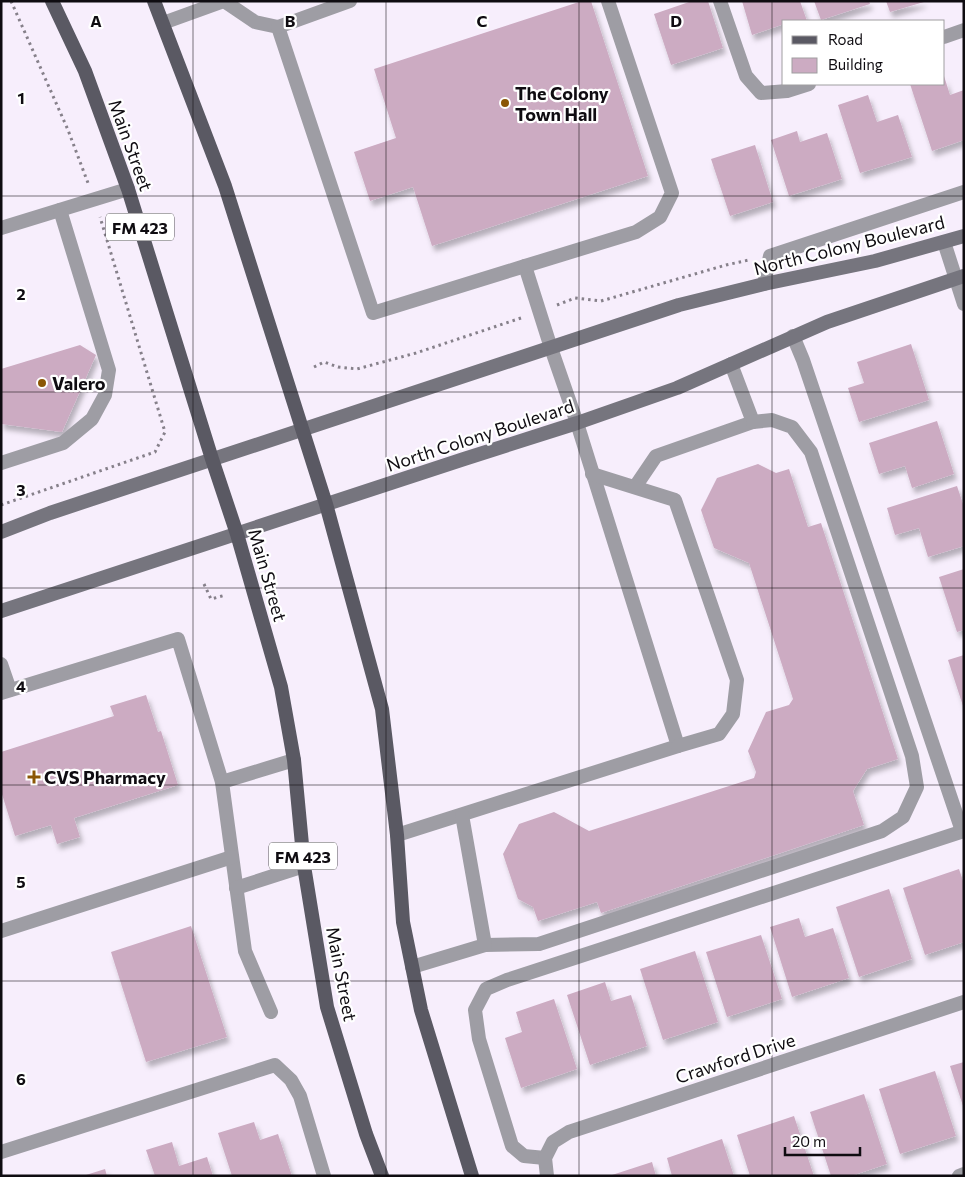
<svg xmlns="http://www.w3.org/2000/svg" width="965" height="1177" viewBox="0 0 965 1177" font-family="Commissioner,sans-serif">
<style>
.building{fill:#ccabc2;filter:url(#shadow)}
.lines{fill:none;stroke-linecap:round;stroke-linejoin:round}
.path{stroke:#86808a;stroke-width:3;stroke-dasharray:2.5 4;stroke-linecap:butt}
.service{stroke:#9e9da4;stroke-width:14}
.minor{stroke:#9e9da4;stroke-width:14}
.secondary{stroke:#76757e;stroke-width:14}
.primary{stroke:#5a5963;stroke-width:14}
.grid{fill:none;stroke:#0f0c11;stroke-width:1;stroke-opacity:0.55}
.poi-dot{fill:#8b5705;stroke:#fff;stroke-width:2}
.labels{text-anchor:middle;dominant-baseline:central;stroke-width:4.5;stroke-linejoin:round;paint-order:stroke}
.shield{fill:#fff;stroke:#575558;stroke-width:1}
.shield-label{font-size:16px;font-weight:bold;fill:#0f0c11}
.poi-label{font-size:18px;font-weight:bold;fill:#0f0c11;stroke:#fff;text-anchor:start}
.street-label{font-size:18px;fill:#0f0c11;stroke:#fff}
.grid-label{font-size:16px;text-anchor:middle;font-weight:bold;fill:#0f0c11;stroke:#fff;stroke-width:4.5;stroke-linejoin:round;paint-order:stroke}
</style>
<defs>
<filter id="shadow"><feDropShadow dx="3" dy="5.5" stdDeviation="2.5" flood-color="#0004"/></filter>
</defs>
<rect width="100%" height="100%" fill="#f7eefc"/>
<!-- building -->
<g class="building">
<polygon points="582,1 591,1 648,176 432,246 413,187 370,201 354,152 396,138 374,69"/>
<polygon points="692,1 708,1 723,48 671,65 654,14"/>
<polygon points="742,1 800,1 807,21 784,21 784,24 752,35"/>
<polygon points="814,1 869,1 870,4 821,20"/>
<polygon points="886,1 924,1 924,2 890,12"/>
<polygon points="944,76 950,95 964,90 964,140 932,151 910,84 944,84"/>
<polygon points="868,95 877,122 898,115 912,157 860,173 838,105"/>
<polygon points="797,131 800,142 827,133 842,179 789,196 771,140"/>
<polygon points="755,145 773,202 730,216 711,159"/>
<polygon points="911,344 929,400 859,422 848,388 864,383 857,362"/>
<polygon points="80,345 96,355 62,432 1,424 1,369"/>
<polygon points="937,421 954,474 912,488 905,466 879,474 869,443"/>
<polygon points="758,464 776,473 789,469 808,527 821,523 898,759 867,769 853,791 864,825 601,913 597,902 538,921 533,907 518,899 503,854 519,824 554,812 589,831 754,778 756,772 748,751 766,712 789,705 793,699 749,563 714,548 701,510 717,478"/>
<polygon points="957,486 964,507 964,546 928,557 919,528 895,535 887,508"/>
<polygon points="964,569 964,630 957,632 939,577"/>
<polygon points="964,655 964,706 963,706 948,660"/>
<polygon points="146,695 158,732 161,731 178,785 74,818 80,837 57,844 51,825 15,836 1,791 1,752 114,716 110,706"/>
<polygon points="959,869 964,884 964,942 925,955 903,888"/>
<polygon points="889,889 912,959 859,977 836,907"/>
<polygon points="799,918 805,937 833,928 849,978 792,997 770,927"/>
<polygon points="191,926 227,1037 146,1062 111,952"/>
<polygon points="761,935 782,999 727,1017 706,952"/>
<polygon points="695,951 718,1022 663,1040 640,969"/>
<polygon points="605,982 611,1001 631,995 647,1046 590,1065 567,995"/>
<polygon points="554,999 577,1069 521,1088 505,1038 522,1032 516,1012"/>
<polygon points="964,1062 964,1106 963,1106 950,1066"/>
<polygon points="935,1071 956,1136 900,1154 879,1089"/>
<polygon points="864,1094 887,1164 851,1176 831,1176 810,1112"/>
<polygon points="794,1116 814,1176 750,1176 737,1135"/>
<polygon points="254,1122 260,1140 278,1134 292,1176 232,1176 218,1133"/>
<polygon points="722,1139 734,1176 672,1176 667,1158"/>
<polygon points="172,1142 179,1166 207,1157 213,1176 155,1176 146,1150"/>
<polygon points="652,1162 656,1176 612,1176 612,1175"/>
<polygon points="105,1169 107,1176 86,1176 86,1175"/>
</g>
<g class="lines">
<!-- path -->
<g class="path">
<polyline points="11,1 68,130 88,183"/>
<polyline points="557,305 575,298 601,301 726,265 749,260"/>
<polyline points="314,367 324,362 338,367 357,369 416,353 521,318"/>
<polyline points="1,505 155,452 165,432 100,217"/>
<polyline points="204,584 211,599 226,595"/>
</g>
<!-- service -->
<g class="service">
<polyline points="224,1 255,22 278,27 373,313 525,266 551,348 577,423 678,746 397,835"/>
<polyline points="720,1 746,76 761,93 787,91 809,84"/>
<polyline points="163,23 224,1"/>
<polyline points="278,27 350,1"/>
<polyline points="944,37 964,30"/>
<polyline points="1,228 128,189"/>
<polyline points="525,266 636,232 660,217 672,193 608,1"/>
<polyline points="793,336 803,360 962,831"/>
<polyline points="1,463 63,443 92,419 105,395 109,370 60,210"/>
<polyline points="592,474 675,500 737,680 733,714 719,734 678,746"/>
<polyline points="635,487 656,456 753,422 731,364"/>
<polyline points="1,664 10,690"/>
<polyline points="1,693 178,639 222,782 245,951 271,1012"/>
<polyline points="222,782 294,760"/>
<polyline points="236,888 304,866"/>
<polyline points="1,931 232,857"/>
<polyline points="485,945 539,944 882,831 903,817 917,787 912,756 811,452 792,427 772,420 753,422"/>
<polyline points="412,967 485,945 462,815"/>
<polyline points="1,1152 275,1065 291,1080 300,1096 324,1176"/>
<polyline points="545,1158 524,1156 512,1146 479,1039 475,1010 486,989 507,980 964,831"/>
<polyline points="959,1176 964,1174"/>
</g>
<!-- minor -->
<g class="minor">
<polyline points="944,242 964,304"/>
<polyline points="764,284 770,256 964,192"/>
<polyline points="547,1176 545,1158 553,1142 569,1132 964,1002"/>
</g>
<!-- secondary -->
<g class="secondary">
<polyline points="1,532 50,513 679,305 764,284 875,261 964,236"/>
<polyline points="1,611 464,459 577,423 677,388 827,322 964,276"/>
</g>
<!-- primary -->
<g class="primary">
<polyline points="52,1 85,71 128,189 212,459 237,534 281,687 294,760 304,866 327,1007 366,1134 382,1176"/>
<polyline points="154,1 225,186 326,504 382,709 397,835 403,922 421,1010 472,1176"/>
</g>
</g>
<!-- grid -->
<path class="grid" d="M193,1v1175M386,1v1175M579,1v1175M772,1v1175M1,196h963M1,392h963M1,588h963M1,785h963M1,981h963"/>
<!-- markers -->
<g class="poi-dot">
<circle cx="505" cy="103" r="5"/>
<circle cx="42" cy="383" r="5"/>
<path d="M31.5 769.5h5v5h5v5h-5v5h-5v-5h-5v-5h5z"/>
</g>
<g class="labels">
<!-- shield labels -->
<g class="shield">
<rect x="106" y="213.5" width="68" height="27" rx="4"/>
<rect x="269" y="842.5" width="68" height="27" rx="4"/>
</g>
<g class="shield-label">
<text x="140" y="227">FM 423</text>
<text x="303" y="856">FM 423</text>
</g>
<!-- poi labels -->
<g class="poi-label">
<text x="515" y="93">The Colony<tspan x="515" dy="21">Town Hall</tspan></text>
<text x="52" y="383">Valero</text>
<text x="44" y="777">CVS Pharmacy</text>
</g>
<!-- street labels -->
<g class="street-label">
<text transform="translate(131 145) rotate(70)">Main Street</text>
<text transform="translate(849 245) rotate(-14)">North Colony Boulevard</text>
<text transform="translate(480 435) rotate(-18)">North Colony Boulevard</text>
<text transform="translate(268 575) rotate(74)">Main Street</text>
<text transform="translate(342 974) rotate(79)">Main Street</text>
<text transform="translate(735 1058) rotate(-18)">Crawford Drive</text>
</g>
</g>
<g class="grid-label">
<text x="96" y="27">A</text>
<text x="290" y="27">B</text>
<text x="482" y="27">C</text>
<text x="676" y="27">D</text>
<text x="21" y="104">1</text>
<text x="21" y="300">2</text>
<text x="21" y="496">3</text>
<text x="21" y="692">4</text>
<text x="21" y="888">5</text>
<text x="21" y="1085">6</text>
</g>
<!-- border -->
<rect width="965" height="1177" fill="none" stroke="#0f0c11" stroke-width="5"/>
<!-- legend -->
<rect x="782" y="20" width="162" height="65" fill="#ffffff" stroke="#9f9ea0"/>
<rect x="792" y="36" width="25" height="8" fill="#5a5963" stroke="#9f9ea0"/>
<text x="828" y="45" font-size="15" fill="#0f0c11">Road</text>
<rect x="792" y="58" width="25" height="15" fill="#ccabc2" stroke="#9f9ea0"/>
<text x="828" y="70" font-size="15" fill="#0f0c11">Building</text>
<!-- scale -->
<path d="M785 1147v8h75v-8" fill="none" stroke="#0f0c11" stroke-width="2.5"/>
<text x="792" y="1147" font-size="15" fill="#0f0c11" stroke="#ffffff" stroke-width="4" paint-order="stroke">20 m</text>
</svg>
